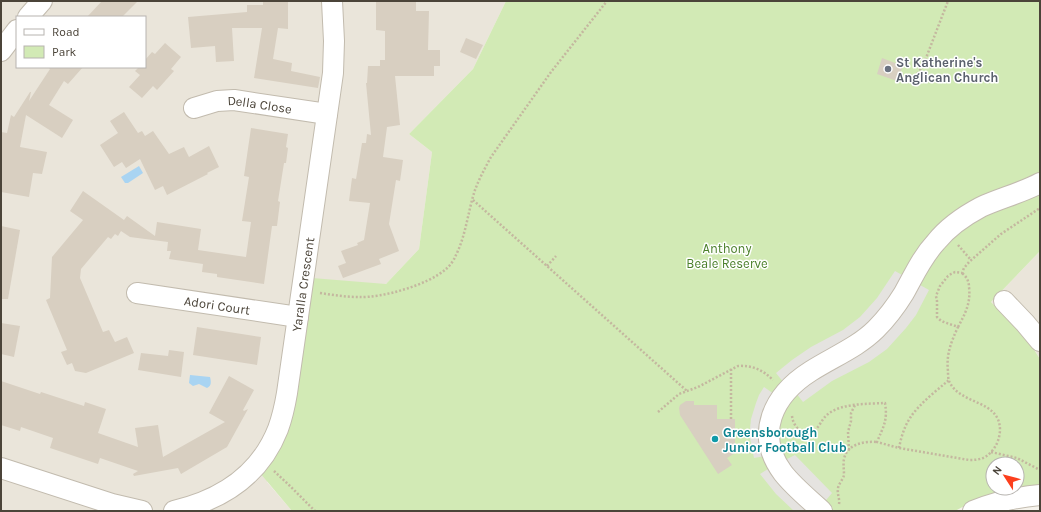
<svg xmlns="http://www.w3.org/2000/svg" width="1041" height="512" viewBox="0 0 1041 512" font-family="Karla,sans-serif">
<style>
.residential{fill:#eae5da;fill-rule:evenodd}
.green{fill:#d2eab5;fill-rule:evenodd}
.parking{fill:#e5e3e0}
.water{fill:#a9d4f2}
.building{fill:#d8cfc1}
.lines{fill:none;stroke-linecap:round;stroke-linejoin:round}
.minor-casing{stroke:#c2bbae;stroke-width:22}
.path{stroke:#c4b79f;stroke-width:2.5;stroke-dasharray:2 2;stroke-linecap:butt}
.minor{stroke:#fff;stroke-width:20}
.worship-dot{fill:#6b7280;stroke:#fff;stroke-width:1.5}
.culture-dot{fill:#0f9aa8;stroke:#fff;stroke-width:1.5}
.labels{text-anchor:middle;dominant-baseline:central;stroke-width:3;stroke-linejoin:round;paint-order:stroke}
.worship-label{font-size:13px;font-weight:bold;fill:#5b616d;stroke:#fff;text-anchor:start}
.street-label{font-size:13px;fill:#4b4439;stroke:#fff}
.park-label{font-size:13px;fill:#4a7f2a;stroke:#fff}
.culture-label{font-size:13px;font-weight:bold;fill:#0d838f;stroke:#fff;text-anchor:start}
</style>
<rect width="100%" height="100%" fill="#f6f3ec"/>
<!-- residential -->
<g class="residential">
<path d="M1,1h505l-33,68 -64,65 23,18 -13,97 -33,35 -119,198 25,29h-291zM17,17h128v50h-128z"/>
<polygon points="1040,251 1040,359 1034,349 991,302"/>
</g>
<!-- green -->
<path class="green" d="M506,1h534v250l-49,51c18,18 36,35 49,57v127l-72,18 -13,7h-663l-32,-38 52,-195 74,6 33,-35 13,-97 -23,-18 64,-65zM993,464h24v24h-24z"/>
<!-- parking -->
<polygon class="parking" points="895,271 929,290 916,315 906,328 887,349 869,362 832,381 803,402 796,393 783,410 778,438 785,460 795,455 832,493 817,511 794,511 776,494 760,474 771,467 765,456 754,458 750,438 750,429 751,419 756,403 759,395 764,387 774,394 784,383 776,373 792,360 811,347 843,330 860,317 877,298"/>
<!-- water -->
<g class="water">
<polygon points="139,166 143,173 128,183 125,183 121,177"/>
<path d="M190,375l20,2c1,4 2,9 -3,11l-8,-4 -6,2 -4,-3z"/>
</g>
<!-- building -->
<g class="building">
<polygon points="102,1 138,1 122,17 87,17"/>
<polygon points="263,1 288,1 288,29 278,28 273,59 292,63 291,71 320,77 318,88 254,78 262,28 232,28 234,61 216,62 215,46 191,48 188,17 247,12 247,5 263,5"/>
<polygon points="376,1 416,1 416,11 429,11 428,50 440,50 440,66 434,66 434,76 395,76 400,125 387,127 383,157 403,160 400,181 396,180 389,224 399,251 379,259 381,264 343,278 338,266 346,263 341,251 358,245 357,243 364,240 370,203 349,201 352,178 356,179 362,143 366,143 367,134 371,135 366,83 367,83 368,66 380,66 380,60 385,60 385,31 376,30"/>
<polygon points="466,38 483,45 476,59 460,52"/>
<polygon points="165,43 181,57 171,69 174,71 157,90 153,86 142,98 129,87 140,75 135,71 139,67 145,67 145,60 152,52 155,54"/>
<polygon points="882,58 903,66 897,81 877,74"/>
<polygon points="48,67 83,67 68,84 64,81 49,105 73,120 62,138 26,115 20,147 47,152 42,174 33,173 29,197 1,192 1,132 7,133 11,115 14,117 30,92 31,92 29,101 50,69"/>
<polygon points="124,112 138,133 142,131 145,136 153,131 169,154 184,147 189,157 209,146 219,167 207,173 208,174 167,195 163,186 155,190 140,159 126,168 122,162 114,167 100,145 118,133 110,121"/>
<polygon points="251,128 288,134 286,147 288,148 286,163 284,163 278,201 280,202 277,226 272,226 264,284 217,277 217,274 202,272 203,264 169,259 171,251 167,251 168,242 130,237 121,231 118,236 115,234 111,239 108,237 81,269 80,278 103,332 109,330 115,342 127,337 134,353 86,373 75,371 72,363 67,365 61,352 67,350 46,300 50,298 52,257 83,220 70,211 83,191 124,220 127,216 155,236 157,222 201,229 198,250 246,257 251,222 242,221 249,177 244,176"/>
<polygon points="1,226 20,230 8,299 1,299"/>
<polygon points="1,323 20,326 14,357 1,354"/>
<polygon points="197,327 261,337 257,365 193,355"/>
<polygon points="169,350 184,352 181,377 138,370 141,353 168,356"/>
<polygon points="229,376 254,390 243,410 244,411 248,409 227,447 181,474 178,468 134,476 133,474 138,471 100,458 98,464 50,448 53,438 21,427 20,431 1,425 1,381 40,394 41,392 84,406 85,402 106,409 98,433 138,447 135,428 158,425 163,457 225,422 209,413"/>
<polygon points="686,401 694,401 694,405 717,405 717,419 735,419 735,453 727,458 732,465 718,474 680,415 679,408 680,405"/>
</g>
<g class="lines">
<!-- minor casing -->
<g class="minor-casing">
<g id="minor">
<polyline points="28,17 42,1"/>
<polyline points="1,51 17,30"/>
<path id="s1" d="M194,108l23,-7 17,-1 93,14"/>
<path id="s2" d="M137,293l161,24"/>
<polyline points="1004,301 1025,323 1040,341"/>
<polyline points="1,468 112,504 142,511"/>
<path id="s3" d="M174,511c47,-11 86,-36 104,-82 4,-11 7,-24 9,-36l46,-320 1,-32 -2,-40"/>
<path d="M822,511c-13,-12 -28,-24 -39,-38 -29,-39 -10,-78 28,-102 22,-14 47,-24 65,-42 11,-11 20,-23 28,-36 10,-18 18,-36 32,-51 12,-15 28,-26 45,-35 20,-9 40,-14 59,-24"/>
<path d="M973,511c22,-9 44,-14 67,-16"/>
</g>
</g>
<!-- path -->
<g class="path">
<polyline points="906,75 914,76 917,74 920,70 926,58 948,1"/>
<polyline points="473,200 687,391"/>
<polyline points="958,245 971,260"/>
<polyline points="547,266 556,256"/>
<path d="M320,293c13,2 26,4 39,4 23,1 69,-12 87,-28 4,-3 8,-9 10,-14 10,-20 12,-44 19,-65 4,-11 10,-22 16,-33l60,-85 56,-71"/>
<path d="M958,327c7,-13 13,-24 11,-40 0,-5 -2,-10 -7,-14"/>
<polyline points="731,369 731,419"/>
<path d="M658,412l21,-18 19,-7 40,-21c14,-1 25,4 35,14"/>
<path d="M792,416c1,9 8,19 19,16 8,-2 10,-13 17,-18 14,-11 40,-10 57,-11 3,18 -2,24 -8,39l22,6 70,12c9,0 16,-1 22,-8 6,-6 9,-15 9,-23 -1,-29 -38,-24 -50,-46 -2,-3 -2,-8 -2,-12 -2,-16 3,-29 10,-44 -7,-3 -16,-4 -21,-10v-16l-1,-5 4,-10 8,-10 3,-2 4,-2 7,1 2,-5 5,-6 32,-28 39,-26"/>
<path d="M899,448c2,-10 5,-21 11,-30 9,-14 26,-27 39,-38"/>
<polyline points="849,450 848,432 851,421 851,413 855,405"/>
<polyline points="991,452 1017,458 1040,470"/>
<polyline points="274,471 289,485 315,511"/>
<path d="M839,504c1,-5 -2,-10 -1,-15 0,-5 5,-9 6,-14 0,-6 -1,-11 0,-16 3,-15 20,-18 33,-17"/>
</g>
<!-- minor -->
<use href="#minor" class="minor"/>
</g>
<!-- markers -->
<circle class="worship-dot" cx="888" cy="69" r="4"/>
<circle class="culture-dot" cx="715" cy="439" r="4"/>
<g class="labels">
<!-- worship labels -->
<g class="worship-label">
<text x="896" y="62">St Katherine's<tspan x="896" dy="15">Anglican Church</tspan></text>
</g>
<!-- street labels -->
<g class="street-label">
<text stroke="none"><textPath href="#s1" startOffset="67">Della Close</textPath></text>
<text stroke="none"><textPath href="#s3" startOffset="285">Yaralla Crescent</textPath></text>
<text stroke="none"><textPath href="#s2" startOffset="81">Adori Court</textPath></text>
</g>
<!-- park labels -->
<g class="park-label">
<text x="727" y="248">Anthony<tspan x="727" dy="15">Beale Reserve</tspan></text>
</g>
<!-- culture labels -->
<g class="culture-label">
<text x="723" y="432">Greensborough<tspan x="723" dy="15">Junior Football Club</tspan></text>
</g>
</g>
<!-- border -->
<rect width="1041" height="512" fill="none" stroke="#4b4439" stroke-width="4"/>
<!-- legend -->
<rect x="16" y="16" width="130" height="52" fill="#ffffff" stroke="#b7b4b0"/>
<rect x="24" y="29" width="20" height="6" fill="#ffffff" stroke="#b7b4b0"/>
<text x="52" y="36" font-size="12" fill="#4b4439">Road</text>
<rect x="24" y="46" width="20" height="12" fill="#d2eab5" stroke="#b7b4b0"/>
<text x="52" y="56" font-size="12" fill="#4b4439">Park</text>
<!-- north arrow -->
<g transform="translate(1005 476) rotate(306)"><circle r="19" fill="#ffffff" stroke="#b7b4b0"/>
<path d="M0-3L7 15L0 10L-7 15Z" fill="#fc3f1d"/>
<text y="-6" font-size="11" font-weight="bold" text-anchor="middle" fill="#4b4439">N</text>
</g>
</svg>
